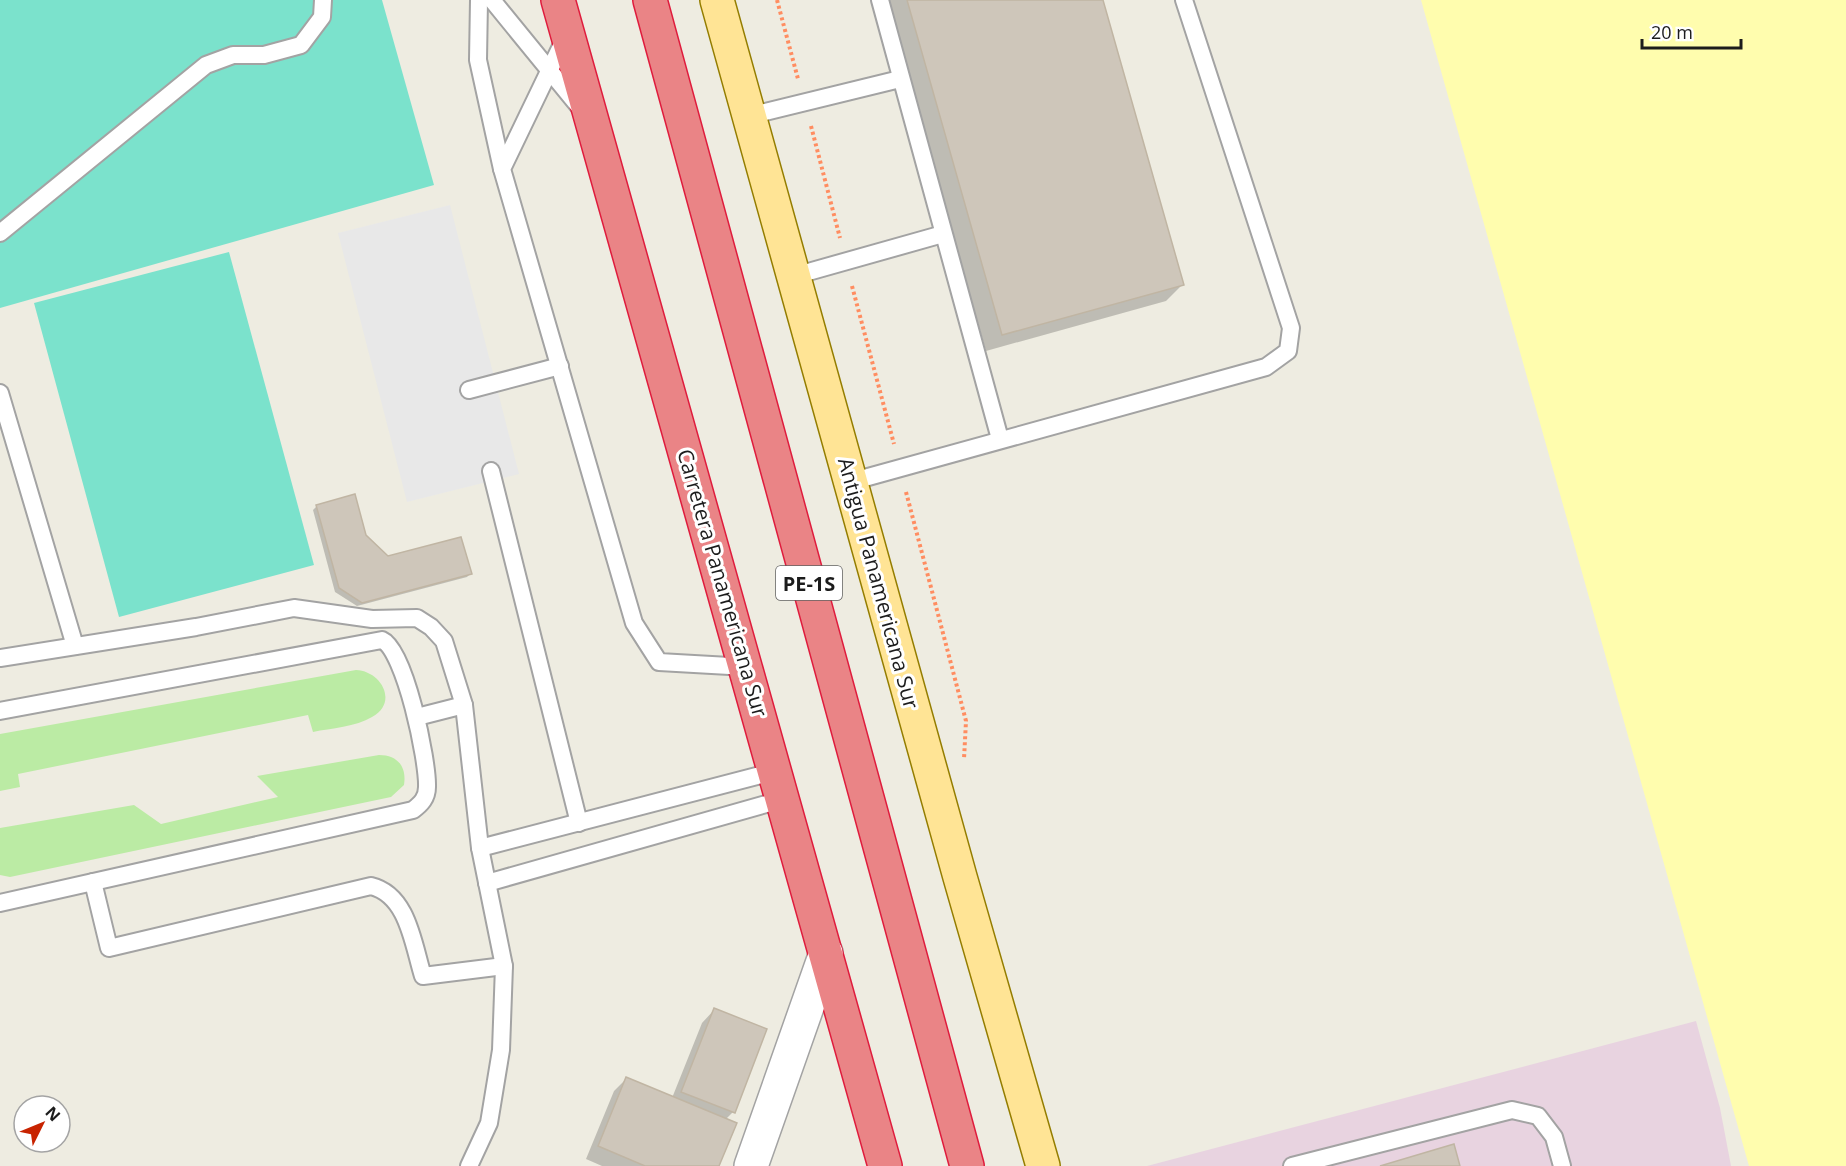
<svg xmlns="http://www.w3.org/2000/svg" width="1846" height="1166" viewBox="0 0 1846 1166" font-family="'Open Sans',sans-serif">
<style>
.industrial{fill:#e8d3e0}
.grass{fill:#bbeba4}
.sand{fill:#fffdae}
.pitch{fill:#7be2cc}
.parking{fill:#e8e8e8}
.shadow{fill:#0003}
.building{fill:#cec6ba;stroke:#c0b5a3;stroke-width:1.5}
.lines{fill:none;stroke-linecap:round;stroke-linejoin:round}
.service-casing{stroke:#a3a3a3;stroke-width:20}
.minor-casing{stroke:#a3a3a3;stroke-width:36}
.primary-casing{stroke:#947d00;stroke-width:36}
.motorway-casing{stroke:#df1c3d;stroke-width:36}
.path{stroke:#ff8d61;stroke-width:4;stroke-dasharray:3 3;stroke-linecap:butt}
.service{stroke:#fff;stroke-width:16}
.minor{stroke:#fff;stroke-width:33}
.primary{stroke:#ffe495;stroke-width:33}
.motorway{stroke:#ea8486;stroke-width:33}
.labels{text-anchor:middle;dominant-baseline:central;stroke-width:6;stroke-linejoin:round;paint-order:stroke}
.shield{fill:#fff;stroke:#606060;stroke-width:1.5}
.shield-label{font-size:20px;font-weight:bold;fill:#1c1c1c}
.street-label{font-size:21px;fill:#1c1c1c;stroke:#fff}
</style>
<rect width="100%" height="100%" fill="#eeece1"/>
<!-- industrial -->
<polygon class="industrial" points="1696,1021 1720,1108 1731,1166 1147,1166"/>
<!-- grass -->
<g class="grass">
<path d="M356,670c25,1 43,32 16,47 -16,10 -41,11 -59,15l-5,-17 -290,59 2,13 -20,4v-57z"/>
<path d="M379,755c18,0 28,11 25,30l-13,12 -381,80 -10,-2v-47l134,-23 27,19 117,-27 -21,-21z"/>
</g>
<!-- sand -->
<polygon class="sand" points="1421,0 1846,0 1846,1166 1749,1166"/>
<!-- pitch -->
<g class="pitch">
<polygon points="0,0 382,0 434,185 0,308"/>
<polygon points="229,252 314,565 119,617 34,303"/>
</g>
<!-- parking -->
<polygon class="parking" points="450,205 519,474 407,502 338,233"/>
<!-- shadow -->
<g class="shadow">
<polygon points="886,0 1102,0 1183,284 1166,301 986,351"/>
<polygon points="317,506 387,558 471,573 467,577 357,606 335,592 313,510"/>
<polygon points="714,1010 733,1112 725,1120 717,1166 602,1166 586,1159 614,1091 627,1078 672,1098 702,1023"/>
</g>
<!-- building -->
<g class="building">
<polygon points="907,0 1103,0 1184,285 1002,335"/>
<polygon points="355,494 366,535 388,556 461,537 472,574 362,603 339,588 316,505"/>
<polygon points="714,1008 767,1029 735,1113 681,1092"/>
<polygon points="626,1077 737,1123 719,1166 645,1166 598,1146"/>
<polygon points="1454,1144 1460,1166 1380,1166"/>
</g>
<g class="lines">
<!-- service casing -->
<g class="service-casing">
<g id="service">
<polyline points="479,0 478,60 502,169"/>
<polyline points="492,0 581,109"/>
<polyline points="880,0 1000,439"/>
<polyline points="566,36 502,169 634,623 659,662 747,667"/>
<polyline points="749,116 900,79"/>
<polyline points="0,233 206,65 233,55 264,55 301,45 322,17 323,0"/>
<polyline points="794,276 943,234"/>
<polyline points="469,390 560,366"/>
<polyline points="0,393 75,646"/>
<polyline points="491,471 579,823"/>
<polyline points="850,482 1266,367 1288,351 1291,328 1184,0"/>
<polyline points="0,658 196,627 294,608 372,619 417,618 431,627 444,641 464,705 480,848 504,966 501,1050 489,1123 469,1166"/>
<path d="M0,711l382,-71c23,10 46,121 45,147 0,11 -6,17 -14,23l-413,93"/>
<polyline points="417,717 464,705"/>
<polyline points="480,848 776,771"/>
<path d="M93,882l16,66 262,-62c37,9 42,58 52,90l81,-10"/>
<polyline points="487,883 784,799"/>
<polyline points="1292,1166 1512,1110 1538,1116 1554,1137 1562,1166"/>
</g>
</g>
<!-- minor casing -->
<g class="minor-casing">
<polyline id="minor" points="751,1166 826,953"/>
</g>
<!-- primary casing -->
<g class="primary-casing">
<polyline id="primary" points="717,0 960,877 1043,1166"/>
</g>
<!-- motorway casing -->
<g class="motorway-casing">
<g id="motorway">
<polyline points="558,0 885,1166"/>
<polyline points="650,0 967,1166"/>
</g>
</g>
<!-- path -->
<g class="path">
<polyline points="777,0 798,79"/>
<polyline points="811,126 840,238"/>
<polyline points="852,286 894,444"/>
<polyline points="906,492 966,721 964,759"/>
</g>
<!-- service -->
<use href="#service" class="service"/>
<!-- minor -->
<use href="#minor" class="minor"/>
<!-- primary -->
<use href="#primary" class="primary"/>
<!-- motorway -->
<use href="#motorway" class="motorway"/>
</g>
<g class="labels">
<!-- shield labels -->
<rect class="shield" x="776" y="566" width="66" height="34" rx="4.5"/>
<g class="shield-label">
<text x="809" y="583">PE-1S</text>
</g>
<!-- street labels -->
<g class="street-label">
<text transform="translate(723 583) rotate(74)">Carretera Panamericana Sur</text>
<text transform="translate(879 583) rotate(75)">Antigua Panamericana Sur</text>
</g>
</g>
<!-- north arrow -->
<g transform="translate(42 1124) rotate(47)"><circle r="28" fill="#ffffff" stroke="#a4a4a4" stroke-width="1.5"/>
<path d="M0-4.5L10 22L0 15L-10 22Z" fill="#c82300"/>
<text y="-9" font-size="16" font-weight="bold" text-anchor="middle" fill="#1c1c1c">N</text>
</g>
<!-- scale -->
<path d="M1642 39v9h99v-9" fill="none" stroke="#1c1c1c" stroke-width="3"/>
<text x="1651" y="39" font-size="18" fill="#1c1c1c" stroke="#ffffff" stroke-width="4.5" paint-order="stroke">20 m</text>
</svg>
